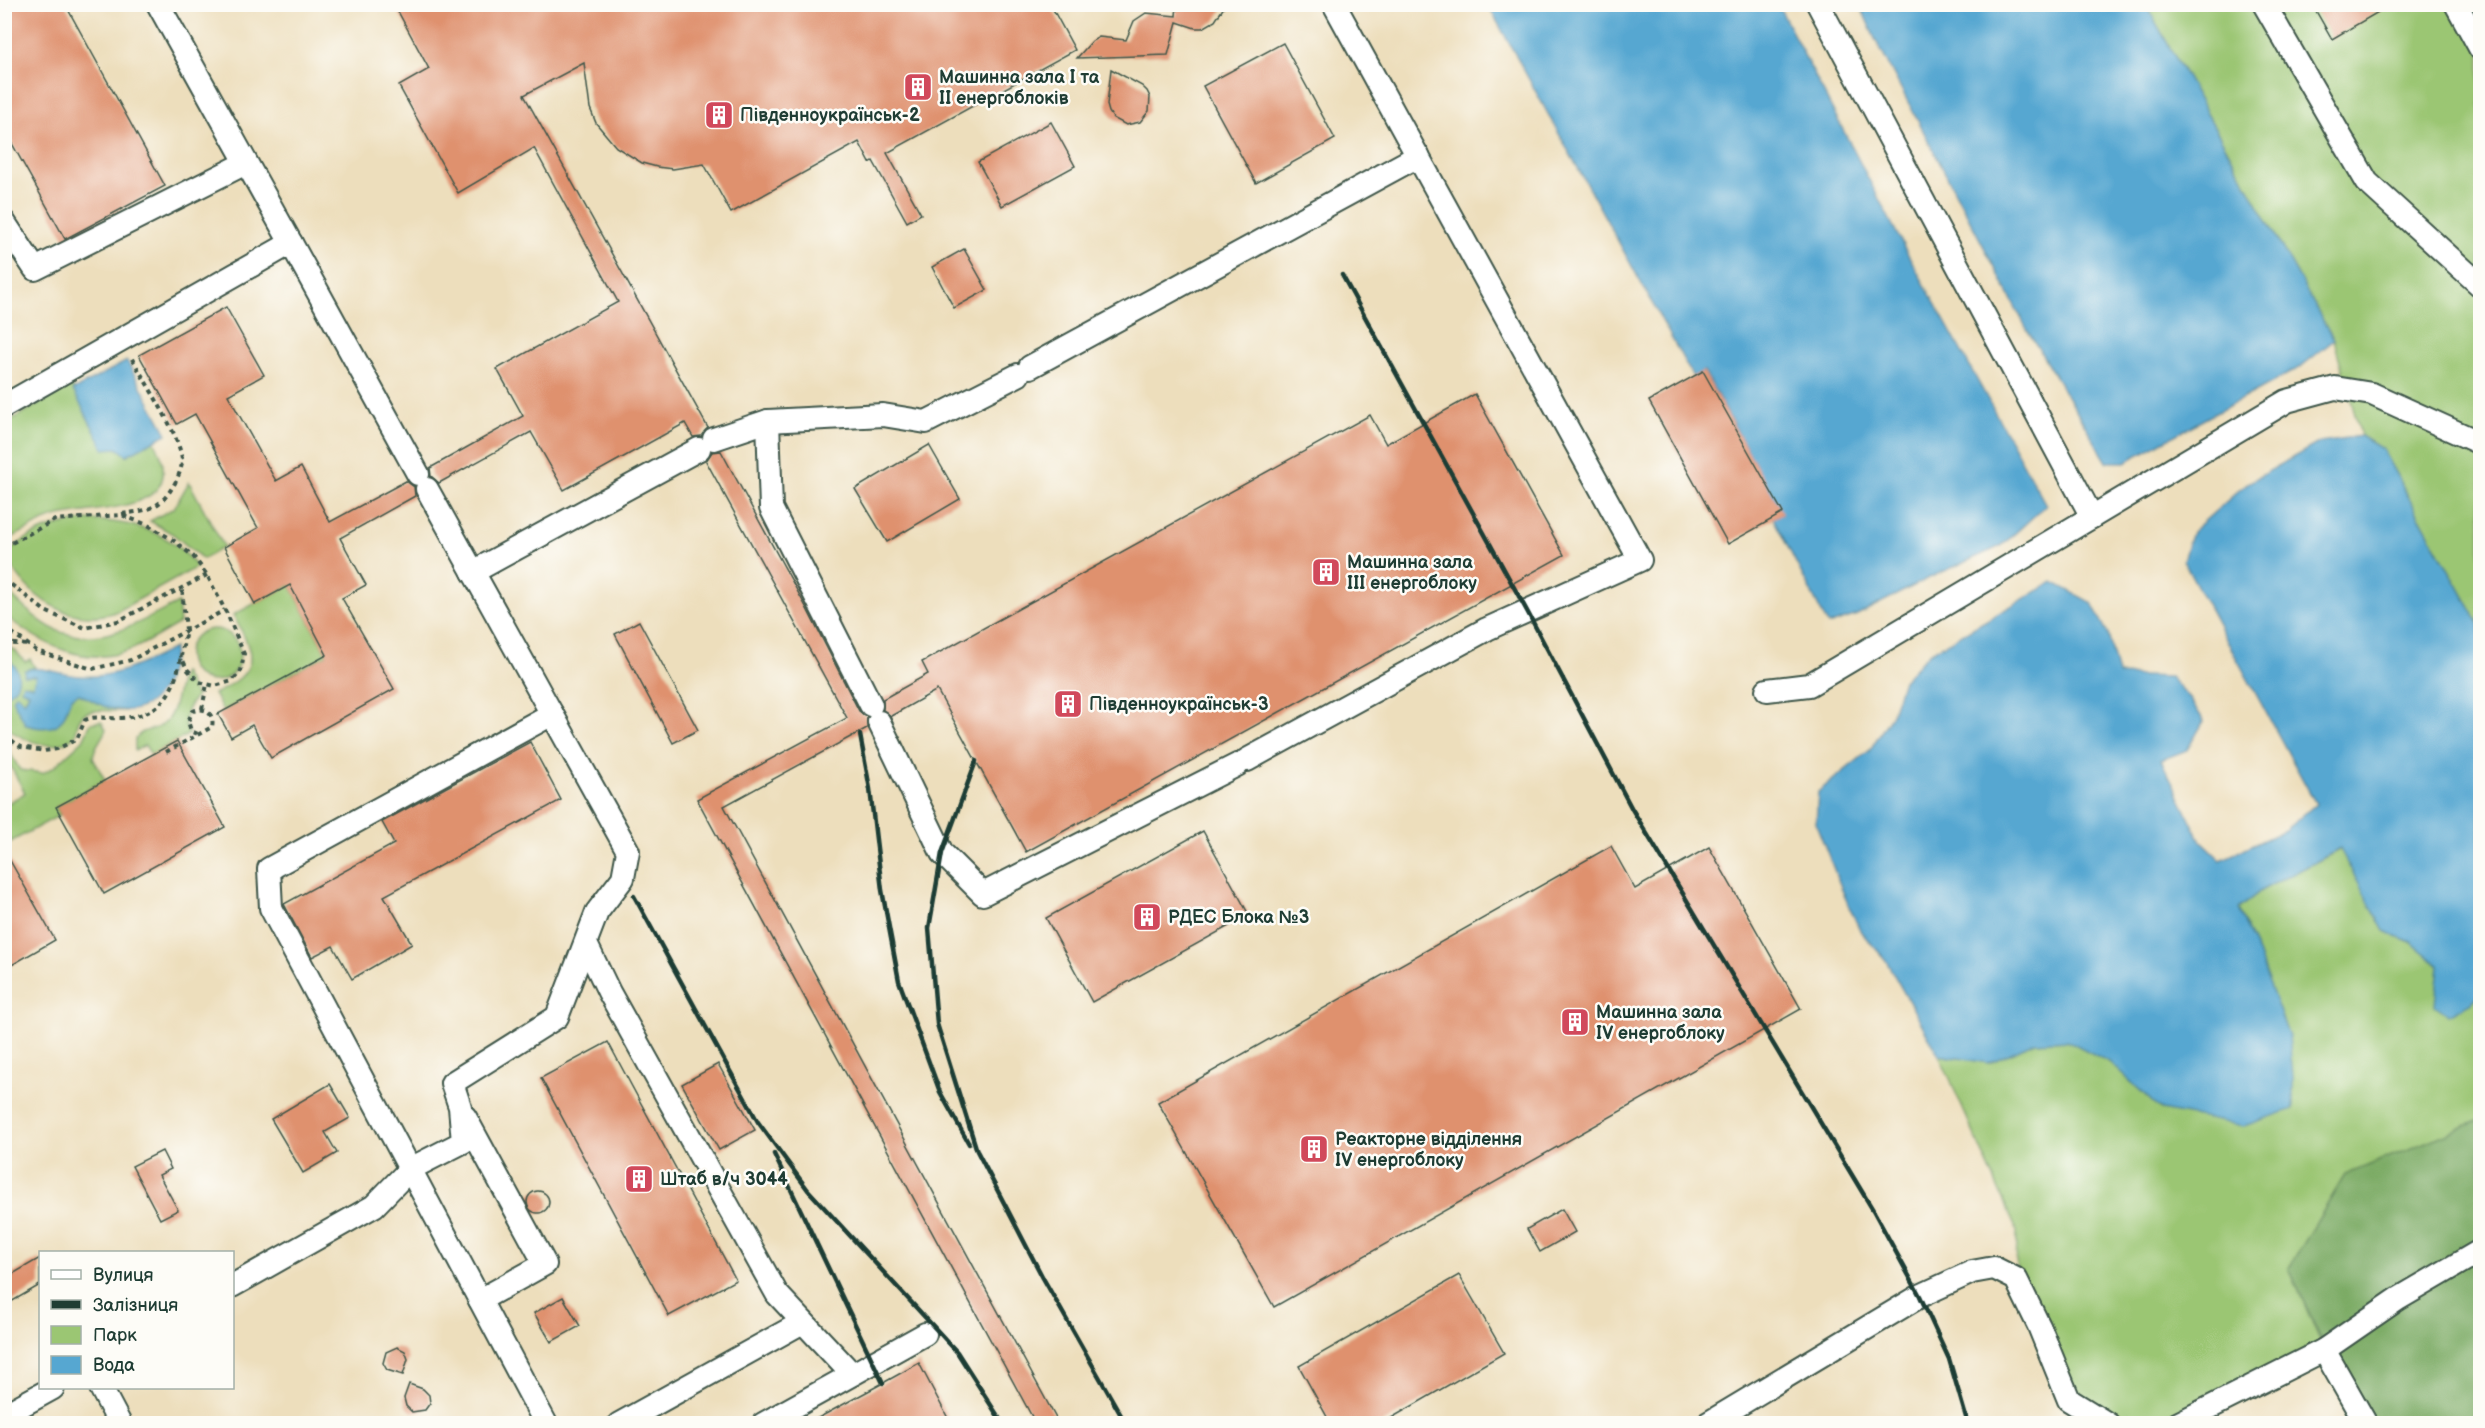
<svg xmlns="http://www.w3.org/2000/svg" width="2485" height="1428" viewBox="0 0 2485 1428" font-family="'Balsamiq Sans',sans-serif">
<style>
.green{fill:#9bc673;stroke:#5d8254;stroke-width:1.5}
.forest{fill:#7cab65;stroke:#4e744c;stroke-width:1.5}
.water{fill:#56a7d1;stroke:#3a7282;stroke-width:1.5}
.building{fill:#df916e}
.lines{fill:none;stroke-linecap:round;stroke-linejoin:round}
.minor-casing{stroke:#3e5548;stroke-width:26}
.path{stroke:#3e5548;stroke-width:4;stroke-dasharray:4.5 4.5;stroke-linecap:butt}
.minor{stroke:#fff;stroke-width:22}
.rail{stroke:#1f3d34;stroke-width:4.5}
.labels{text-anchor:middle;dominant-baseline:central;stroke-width:5;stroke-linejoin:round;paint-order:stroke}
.poi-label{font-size:18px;font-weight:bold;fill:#1f3d34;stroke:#fdfcf7;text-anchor:start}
</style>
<rect width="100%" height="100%" fill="#fdfcf7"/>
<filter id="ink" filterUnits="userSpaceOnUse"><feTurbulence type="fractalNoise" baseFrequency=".0167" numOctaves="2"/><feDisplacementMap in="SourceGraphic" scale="12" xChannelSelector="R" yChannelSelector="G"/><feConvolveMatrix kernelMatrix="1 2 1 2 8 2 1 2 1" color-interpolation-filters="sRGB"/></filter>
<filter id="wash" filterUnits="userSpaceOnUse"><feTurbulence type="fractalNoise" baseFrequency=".008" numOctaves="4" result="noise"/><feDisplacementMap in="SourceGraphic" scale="24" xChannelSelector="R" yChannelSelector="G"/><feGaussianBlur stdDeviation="1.35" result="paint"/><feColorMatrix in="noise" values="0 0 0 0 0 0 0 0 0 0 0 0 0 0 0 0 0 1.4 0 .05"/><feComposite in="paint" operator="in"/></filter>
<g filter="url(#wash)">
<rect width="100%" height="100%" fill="#eddebc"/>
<!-- green -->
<g class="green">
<polygon points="2146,5 2480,5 2480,626 2382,449 2361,436 2334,340"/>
<path d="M71,385l40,62 11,3 5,5 27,-15c39,73 -52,66 -95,76 -20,4 -35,18 -54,24l-1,-116z"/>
<polygon points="189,482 224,547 203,559 173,534 150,521 174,508"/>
<path d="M86,520c43,1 84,10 111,47l-79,44c-48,18 -92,-14 -113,-57 28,-23 46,-29 81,-34z"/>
<path d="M290,585l37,70 -104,56 -9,-17c46,-23 43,-36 19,-79z"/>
<path d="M7,592c18,15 37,37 61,42 39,10 77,-15 110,-31l2,20c-17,9 -35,22 -53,28 -43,16 -85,-7 -119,-33l-4,-3 1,-22z"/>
<circle cx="214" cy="655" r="26"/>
<path d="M5,647l10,3 10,12 5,-3 5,8 -10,3 12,6 -4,11 -10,-3 6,9 -5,9 2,23 40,-12 3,-13 4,-5 6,-1 30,14 17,3c-26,1 -48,-9 -50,23 -19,22 -53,6 -71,-7v-32l6,-3 1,-30 -7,-4z"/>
<path d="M183,672l13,24c-9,12 -16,24 -7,38l-38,21 -6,-10 -10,6v-12c10,-13 17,-6 28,-15 14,-11 13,-37 20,-52z"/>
<path d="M101,721l5,8c-4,11 -12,16 -13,29l12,22 -49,27 4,8 -55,30v-40l20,-12 -20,-37v-12l15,26 23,3 11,-6 29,-27 8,-17z"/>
<polygon points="2341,849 2384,931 2411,942 2439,965 2471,1003 2480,994 2480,1120 2345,1175 2289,1268 2324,1350 2177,1423 2108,1423 2069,1400 2016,1279 2017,1231 1939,1055 1989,1063 2035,1042 2067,1040 2111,1063 2161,1110 2258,953 2238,909 2262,890"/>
</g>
<!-- forest -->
<polygon class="forest" points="2480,1120 2480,1423 2365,1423 2351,1407 2289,1268 2345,1175"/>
<!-- water -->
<g class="water">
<polygon points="1488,5 1778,5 1904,247 2046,505 2001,546 1931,577 1857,615 1828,625 1773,518 1782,513 1704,371 1693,377"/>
<polygon points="1860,5 2146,5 2334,340 2299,368 2125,462 2107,462 2029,333 1875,39"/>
<polygon points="127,361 167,434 127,455 117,448 104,449 73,390"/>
<polygon points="2361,436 2382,449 2480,626 2480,994 2471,1003 2449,1015 2435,1005 2439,965 2411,942 2384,931 2340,849 2262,890 2238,909 2258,953 2289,1037 2293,1076 2293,1109 2244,1126 2161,1110 2111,1063 2067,1040 2035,1042 1989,1063 1939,1055 1885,959 1861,932 1845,897 1816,824 1818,792 1870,750 1891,716 1903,680 1929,653 2053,582 2092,603 2108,634 2118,675 2170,677 2190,699 2204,721 2187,750 2161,760 2201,841 2221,860 2285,830 2316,804 2183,560 2192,532 2246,484 2320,442"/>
<path d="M174,648c-3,37 -22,72 -65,60 -11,-3 -20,-10 -30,-14 -20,4 -2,45 -53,31l-14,-26 5,-5 7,8 5,-9 -8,-4 2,-5 10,2 3,-10h-12l1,-6c17,-5 37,5 55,6 35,3 64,-13 94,-28z"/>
<path d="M5,658c17,9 19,29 0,37z"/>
</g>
<g id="blocks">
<!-- building -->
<g class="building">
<polygon points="4,4 65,4 165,186 65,239 4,129"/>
<polygon points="394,4 1050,4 1075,50 887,153 921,214 907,222 873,161 870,163 859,142 731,213 704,164 673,169 657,167 642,163 616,147 596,123 590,108 584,63 524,95 708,428 701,436 693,437 685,423 564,490 531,432 439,483 431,476 430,468 523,416 497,369 618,302 534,148 458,193 399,86 429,69"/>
<polygon points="1177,4 1226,4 1215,21 1203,28 1195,28 1177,22 1168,55 1077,58 1092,41 1099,37 1126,40 1134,21 1146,13 1176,16"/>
<polygon points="2312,4 2392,4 2332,39"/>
<polygon points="1283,43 1335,139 1256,183 1203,86"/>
<polygon points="1111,69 1142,86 1147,91 1150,97 1149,111 1140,122 1126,125 1113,118 1109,112 1107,105"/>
<polygon points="1051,122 1075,166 1002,206 978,162"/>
<polygon points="964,249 987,290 954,308 932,267"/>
<polygon points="226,307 264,375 228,395 276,481 301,467 330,522 406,481 414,487 415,496 340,538 366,585 342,598 394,689 271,758 252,725 231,737 218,714 327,655 290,585 255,604 224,547 258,528 195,414 177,424 139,355"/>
<polygon points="1703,371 1783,513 1728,544 1649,401"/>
<polygon points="1475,394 1564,555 1026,852 937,690 891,716 883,710 883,699 928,674 922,662 1370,415 1386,444"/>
<polygon points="929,445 960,499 887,542 855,489"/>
<polygon points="721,451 806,607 859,711 867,717 867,728 724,806 1059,1424 1036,1424 697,799 847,718 706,461 712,452"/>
<polygon points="639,621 698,730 673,743 615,634"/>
<polygon points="177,741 225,827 104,894 56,807"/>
<polygon points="530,742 561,800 384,896 412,944 352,979 333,946 312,957 284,904 394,844 382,822"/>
<polygon points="1203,831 1249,915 1092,1002 1046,918"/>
<polygon points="1611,846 1635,889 1709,847 1801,1009 1274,1307 1158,1102"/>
<polygon points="4,850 55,940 10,966 4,957"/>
<polygon points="608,1042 736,1280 669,1316 541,1078"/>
<polygon points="718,1064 755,1130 719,1150 682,1084"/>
<polygon points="330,1084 350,1118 325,1132 337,1153 303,1173 271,1119"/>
<polygon points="162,1151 171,1169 159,1175 178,1210 160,1219 132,1166"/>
<circle cx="538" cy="1202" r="11"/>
<polygon points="1562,1209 1575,1232 1540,1252 1527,1229"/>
<polygon points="40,1258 40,1285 4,1306 4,1279"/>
<polygon points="1459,1275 1504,1353 1381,1424 1331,1424 1299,1366"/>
<polygon points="563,1297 580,1326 551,1342 534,1313"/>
<polygon points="397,1347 405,1351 408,1359 403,1375 387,1370 383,1363 386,1352"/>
<polygon points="919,1363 951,1424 807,1424 883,1383"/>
<polygon points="409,1384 423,1389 429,1395 430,1403 425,1410 412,1412 406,1406 404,1398"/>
</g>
</g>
</g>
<g filter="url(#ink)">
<use href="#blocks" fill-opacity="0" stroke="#3e5548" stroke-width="1.5"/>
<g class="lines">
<!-- minor casing -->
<g class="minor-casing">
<g id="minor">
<polyline points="1818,4 2092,517"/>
<polyline points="2264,4 2367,182 2480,285"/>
<polyline points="2456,4 2480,48"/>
<polyline points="4,222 35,269 246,163"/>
<polyline points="291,243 418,474"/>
<polyline points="1030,367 1418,156"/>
<polyline points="4,406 291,243 158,4"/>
<polyline points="768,421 771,508 871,705"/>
<polyline points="714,439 768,421 883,415 926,422 1018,375"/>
<polyline points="473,572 699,449"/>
<polyline points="1767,690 1809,685 2287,401 2335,388 2372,394 2480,443"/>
<polyline points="879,722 942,853 983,894 1237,765"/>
<polyline points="1247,760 1487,629 1640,560 1334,4"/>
<polyline points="586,944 609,992 777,1294 852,1374"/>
<polyline points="465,1117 545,1264 480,1300"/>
<polyline points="232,1286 374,1206 410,1169 463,1142 460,1107 452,1083 557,1017 597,912 623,878 628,851 427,489"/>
<polyline points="2324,1350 2366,1424"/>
<polyline points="101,1388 120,1424"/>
<polyline points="4,1415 53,1388"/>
<polyline points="546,1424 271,908 269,869 552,714"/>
<polyline points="619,1424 803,1322"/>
<polyline points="763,1424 925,1334"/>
<polyline points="1707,1424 1920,1296 1972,1272 1994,1268 2016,1279 2039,1326 2069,1400 2108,1424"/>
<polyline points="2177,1424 2324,1350 2398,1299 2480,1251"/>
</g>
</g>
<!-- path -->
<g class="path">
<path d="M122,514c28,-4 38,-5 53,-31 3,-6 7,-15 7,-22 -1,-25 -38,-81 -51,-104"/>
<polyline points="4,547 55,520 121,515 148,525 173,540 193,556 207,575 228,616 244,654 241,671 232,681 215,686 199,682 187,669 181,656 186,630 182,588"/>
<polyline points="4,579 45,611 85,628 118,621 207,575"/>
<polyline points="4,627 37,651 92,669 131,660 225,610"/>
<polyline points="4,643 28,645"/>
<polyline points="202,709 207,684"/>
<path d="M4,735l17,12 23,4 13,-2 20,-10 8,-19c11,-5 20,-1 32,-2 42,0 57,-23 64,-62"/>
<path d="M166,752l46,-25c3,-13 -7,-21 -19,-16l-5,10 3,10 7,3"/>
</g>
<!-- minor -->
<use href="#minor" class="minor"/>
<!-- rail -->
<g class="rail">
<polyline points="1342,275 1527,611 1632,809 1873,1210 1920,1296 1949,1359 1968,1424"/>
<polyline points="860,735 870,789 882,890 899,981 940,1092 969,1144"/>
<polyline points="976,761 942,853 929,928 937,1024 977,1151 1043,1278 1126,1424"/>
<polyline points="634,896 758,1122 808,1190 957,1352 1003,1424"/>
<polyline points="774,1154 883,1383"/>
</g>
</g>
</g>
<!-- icons -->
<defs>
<g id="building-square" transform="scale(1.5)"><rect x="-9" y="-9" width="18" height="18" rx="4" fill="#d1495b" stroke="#fdfcf7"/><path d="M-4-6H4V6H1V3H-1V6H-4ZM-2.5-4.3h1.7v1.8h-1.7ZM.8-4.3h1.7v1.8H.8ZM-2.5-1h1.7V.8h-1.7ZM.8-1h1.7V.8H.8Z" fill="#fff"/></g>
</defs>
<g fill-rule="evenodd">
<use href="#building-square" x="918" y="87"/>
<use href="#building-square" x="719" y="115"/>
<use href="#building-square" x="1326" y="572"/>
<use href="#building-square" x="1068" y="704"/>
<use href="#building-square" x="1147" y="917"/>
<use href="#building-square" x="1575" y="1022"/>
<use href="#building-square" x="1314" y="1149"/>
<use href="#building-square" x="639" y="1179"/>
</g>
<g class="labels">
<!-- poi labels -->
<g class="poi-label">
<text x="939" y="77">Машинна зала I та<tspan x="939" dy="21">II енергоблоків</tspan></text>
<text x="740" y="115">Південноукраїнськ-2</text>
<text x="1347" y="562">Машинна зала<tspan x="1347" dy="21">III енергоблоку</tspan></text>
<text x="1089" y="704">Південноукраїнськ-3</text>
<text x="1168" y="917">РДЕС Блока №3</text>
<text x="1596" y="1012">Машинна зала<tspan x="1596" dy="21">IV енергоблоку</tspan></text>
<text x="1335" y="1139">Реакторне відділення<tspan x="1335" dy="21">IV енергоблоку</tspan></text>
<text x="660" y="1179">Штаб в/ч 3044</text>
</g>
</g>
<!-- margin -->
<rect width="2485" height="1428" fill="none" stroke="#fdfcf7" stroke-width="24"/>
<!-- legend -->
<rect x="39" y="1251" width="195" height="138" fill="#fdfcf7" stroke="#a4b0a9" stroke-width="1.5"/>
<rect x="51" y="1270" width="30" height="9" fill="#ffffff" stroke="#a4b0a9" stroke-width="1.5"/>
<text x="93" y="1281" font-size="18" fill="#1f3d34">Вулиця</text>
<rect x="51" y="1300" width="30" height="9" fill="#1f3d34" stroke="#a4b0a9" stroke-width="1.5"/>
<text x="93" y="1311" font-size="18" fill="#1f3d34">Залізниця</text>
<rect x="51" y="1326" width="30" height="18" fill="#9bc673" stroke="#a4b0a9" stroke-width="1.5"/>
<text x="93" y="1341" font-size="18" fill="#1f3d34">Парк</text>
<rect x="51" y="1356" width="30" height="18" fill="#56a7d1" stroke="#a4b0a9" stroke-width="1.5"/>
<text x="93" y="1371" font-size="18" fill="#1f3d34">Вода</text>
</svg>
